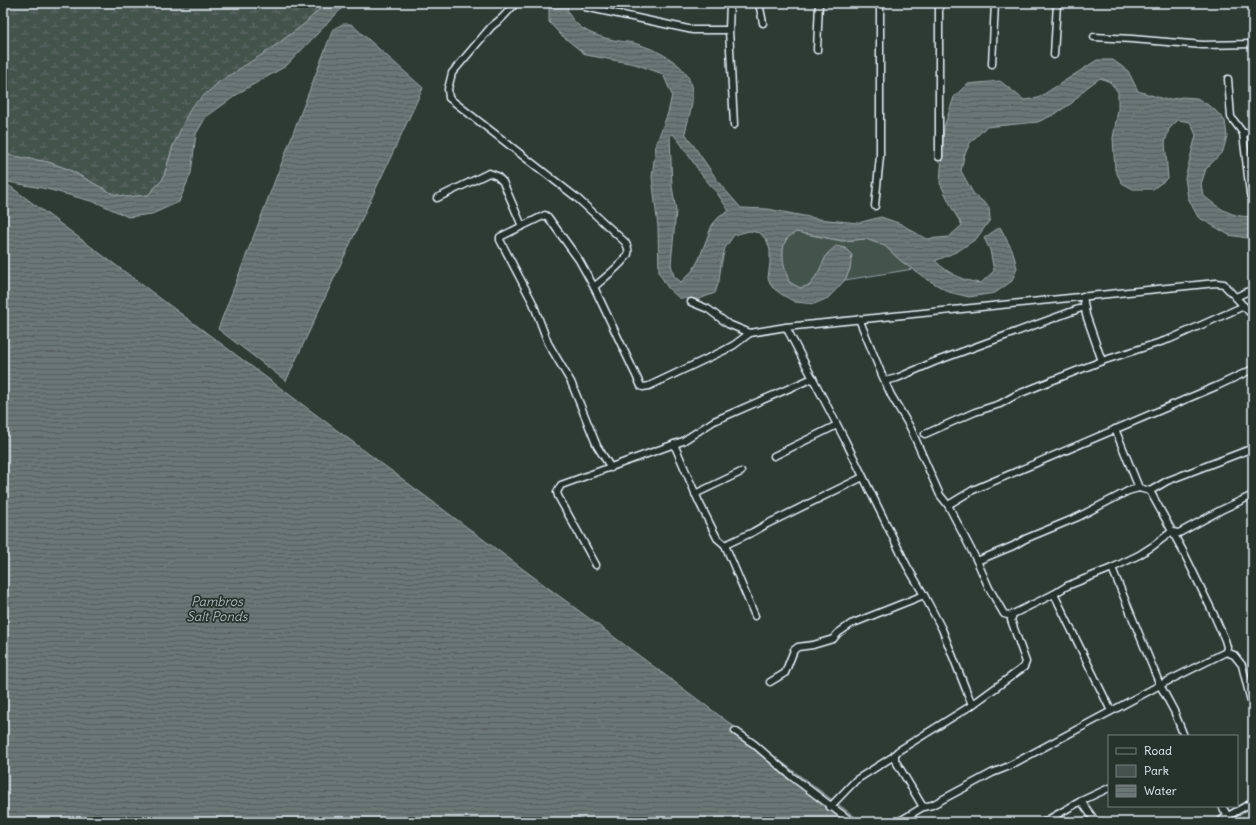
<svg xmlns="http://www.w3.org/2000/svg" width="1256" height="825" viewBox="0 0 1256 825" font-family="Delius,sans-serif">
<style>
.green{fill:#45524e;stroke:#96a2a3}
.wetland{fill:url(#wetland-marsh);stroke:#96a2a3}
.water{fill:url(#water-rules);stroke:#9da8a9;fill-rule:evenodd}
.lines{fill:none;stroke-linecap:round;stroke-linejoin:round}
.minor-casing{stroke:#e8f1f8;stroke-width:9}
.minor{stroke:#26332d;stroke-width:6}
.labels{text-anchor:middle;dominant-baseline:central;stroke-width:3.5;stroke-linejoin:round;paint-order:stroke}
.water-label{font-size:13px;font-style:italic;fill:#b0babd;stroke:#26332d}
</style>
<defs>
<pattern id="wetland-marsh" width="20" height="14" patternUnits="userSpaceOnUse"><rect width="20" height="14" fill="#45524e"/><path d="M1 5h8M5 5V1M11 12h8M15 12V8" fill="none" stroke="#606b68"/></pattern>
<pattern id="water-rules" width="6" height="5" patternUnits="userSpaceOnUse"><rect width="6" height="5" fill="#6b7775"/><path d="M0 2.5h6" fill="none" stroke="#586060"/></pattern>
</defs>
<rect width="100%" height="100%" fill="#2e3b35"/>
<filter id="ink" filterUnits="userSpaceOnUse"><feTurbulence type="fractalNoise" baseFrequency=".025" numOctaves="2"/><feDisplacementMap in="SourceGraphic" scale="8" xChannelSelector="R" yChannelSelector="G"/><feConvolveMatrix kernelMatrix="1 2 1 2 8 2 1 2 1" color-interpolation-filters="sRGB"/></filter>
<g filter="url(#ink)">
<!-- green -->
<path class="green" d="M796,232l46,9 24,-2 19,7 16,15 12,8 -68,11 5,-11 -32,4 -8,13 -10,2 -11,-6c-4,-12 -10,-29 -3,-42 2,-3 7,-6 10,-8z"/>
<!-- wetland -->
<polygon class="wetland" points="3,3 326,3 303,25 269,50 173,146 163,179 148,195 127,197 113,194 68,169 48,162 3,154"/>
<!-- water -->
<g class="water">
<polygon points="326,3 347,3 286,66 242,91 206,117 196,134 191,173 179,202 152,214 128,217 98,203 47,189 3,181 862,822 3,822 3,154 48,162 68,169 113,194 127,197 148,195 163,179 173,146 191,107 219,82 269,50 303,25"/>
<path d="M549,3h19c-2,6 1,12 5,17 11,13 29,18 46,21 6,1 13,1 18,3 18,5 48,19 53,38 6,17 -1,33 -5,51l35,51 21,24 27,1 51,10 39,4 23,-6 20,7 25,15 23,-2 13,-12 -9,-15 -13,-27 4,-56 10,-30 13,-13 33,-3 24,19 14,-2 59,-38h16l15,11 10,20 29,9 15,-3 15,1 17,11 11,12 2,15 -4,15 -17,18 -5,15 2,11c14,12 30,24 50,21v23l-24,-4 -31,-18 -10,-19 -3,-20 11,-43 -6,-13 -12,-2 -9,9 -4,13 3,36 -15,11h-20l-11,-6 -7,-13 -2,-32 5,-28v-18l-8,-10 -10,-4 -15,11 -13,14 -19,12 -15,7 -52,5 -16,16 -6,13 -3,15 12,22 16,14 1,13 -14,19 -18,12 -23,10c15,13 27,20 46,22l13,-12 -4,-21 -6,-12 16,-11 13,25 4,16 -5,13 -17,12 -26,4 -20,-5 -24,-14 -24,-17 -16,-15 -19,-7 -23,2 -47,-9c-3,2 -8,5 -10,8 -7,13 -1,30 3,42l11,6 10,-3 8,-12 9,-19 9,-8 9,2 7,7 -2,14 -5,11 -17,18 -14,6 -19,-2 -14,-8 -9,-7 -4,-9 2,-15v-13l-3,-9 -7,-8 -11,-2 -15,4 -9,13 -4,17 -2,16 -4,12 -16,6 -20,-1 -11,-10 -9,-15 -1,-46 -6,-50 4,-33 12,-31 4,-18 -9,-21 -28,-10 -49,-9 -26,-21 -11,-12zM673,134l8,10 20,30 16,19 12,18 -10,6 -7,8 -13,34 -6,11 -12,12 -7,-6 -3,-12 5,-53 -4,-25 -2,-50z"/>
<polygon points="343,24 351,24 423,88 286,381 218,329 333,29"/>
</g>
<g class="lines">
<!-- minor casing -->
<g class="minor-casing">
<g id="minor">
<path d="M516,3l-14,15 -11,9 -39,46 -4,16 1,9 128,100 48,44c2,3 4,8 3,12 -2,7 -27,27 -34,33"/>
<polyline points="759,3 763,23"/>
<polyline points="585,7 693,30 729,30 730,3"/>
<polyline points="729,30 734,125"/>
<polyline points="1094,37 1132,39 1203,45 1253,44"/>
<polyline points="817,50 819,3"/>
<polyline points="1054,55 1057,3"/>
<polyline points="992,64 995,3"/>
<polyline points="1228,79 1231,117 1243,133 1250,194 1253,194"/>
<polyline points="1243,133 1253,133"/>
<polyline points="939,157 939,3"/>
<polyline points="437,198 489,173 497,176 503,182 522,226"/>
<polyline points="875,206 880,156 880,3"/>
<polyline points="1083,296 1086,315 1102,361"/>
<polyline points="1236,297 1253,289"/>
<polyline points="691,302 708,309 728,324 750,333"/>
<polyline points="859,319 882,375 891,395 910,427 940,495 948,505 977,561 989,588 1004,614 1012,616"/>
<polyline points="786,327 845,440 907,566 924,595 942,629 972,705"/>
<polyline points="885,381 897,378 934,362 1084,307"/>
<polyline points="1115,429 1139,488"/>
<polyline points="925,434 975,412 1000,404 1016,395 1061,377 1102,361 1170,339 1244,306"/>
<polyline points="674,444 699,502 717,538 725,545 755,616"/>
<polyline points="774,456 837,425"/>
<polyline points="611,468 597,446 571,382 548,343 533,303 500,240 500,237 543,216 545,215 548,217 579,260 594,287 641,386 643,387 649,386 723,351 734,345 750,333 786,327 1216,283 1224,284 1226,287 1253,316"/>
<polyline points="1150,491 1167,481 1253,448"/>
<polyline points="695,494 741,472"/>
<polyline points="948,505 973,490 1217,386 1253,369"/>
<polyline points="725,545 753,532 767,524 863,477"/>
<polyline points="977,561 1013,546 1025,539 1078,517 1128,491 1139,488 1150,491 1184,553 1214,615 1225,640 1227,647 1226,652"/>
<polyline points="596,565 558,496 557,492 561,485 683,441 714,421 813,378"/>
<polyline points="1112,568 1160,685 1174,711 1184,736"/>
<polyline points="1054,594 1111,711"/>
<polyline points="770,682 785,673 794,650 798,647 813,645 833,639 838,633 851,624 924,595"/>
<polyline points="735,731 754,744 791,776 852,822"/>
<polyline points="1081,801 1096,822"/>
<polyline points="1222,806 1231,822"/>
<polyline points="830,807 856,780 894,756"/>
<polyline points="923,807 895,760 895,754 898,751 972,705 1024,667 1026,662 1011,620 1013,614 1054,594 1067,586 1112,568 1139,555 1153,546 1171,532 1179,533 1221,510 1253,495"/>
<polyline points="898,822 923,807 932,805 992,773 1007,767 1160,685 1226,652 1234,655 1242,665 1253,710"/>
<polyline points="1044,822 1081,801 1109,788"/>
<polyline points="1218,822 1228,816 1253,802"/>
</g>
</g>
<!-- minor -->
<use href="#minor" class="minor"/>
</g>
</g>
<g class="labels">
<!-- water labels -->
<g class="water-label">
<text x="217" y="601">Pambros<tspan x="217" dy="15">Salt Ponds</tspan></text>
</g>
</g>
<!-- margin -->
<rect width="1256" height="825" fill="none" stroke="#26332d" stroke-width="16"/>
<rect x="8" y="8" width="1240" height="809" fill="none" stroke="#e8f1f8" stroke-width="1.5" filter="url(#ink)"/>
<!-- legend -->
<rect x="1108" y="735" width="130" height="72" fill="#26332d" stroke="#747f7e"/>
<rect x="1116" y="748" width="20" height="6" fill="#26332d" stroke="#747f7e"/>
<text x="1144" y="755" font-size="12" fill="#e8f1f8">Road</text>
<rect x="1116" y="765" width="20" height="12" fill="#45524e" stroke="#747f7e"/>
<text x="1144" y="775" font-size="12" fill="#e8f1f8">Park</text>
<rect x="1116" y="785" width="20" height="12" fill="url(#water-rules)" stroke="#747f7e"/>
<text x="1144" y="795" font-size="12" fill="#e8f1f8">Water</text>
</svg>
